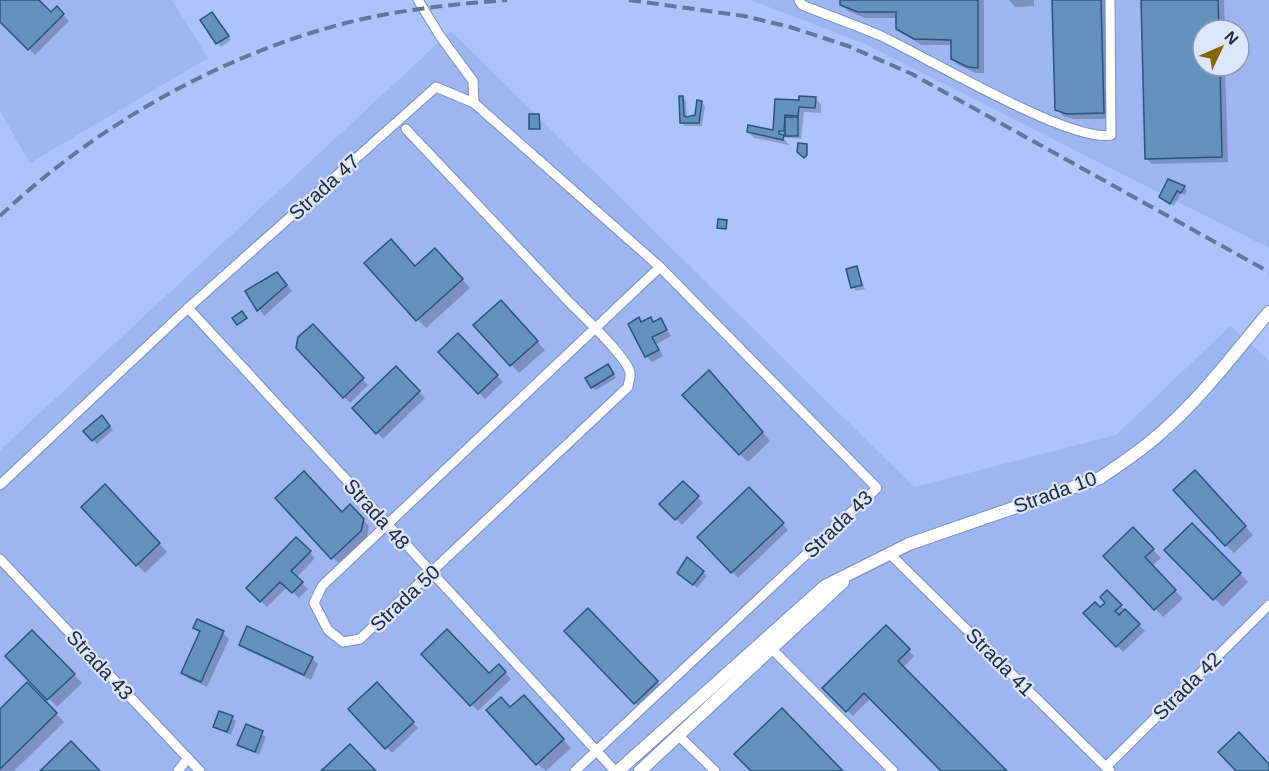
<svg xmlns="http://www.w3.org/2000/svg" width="1269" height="771" viewBox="0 0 1269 771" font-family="Arial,sans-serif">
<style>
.built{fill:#9db5f1;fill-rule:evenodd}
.shadow{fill:#0003}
.building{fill:#6392bd;stroke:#27557c;stroke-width:1.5}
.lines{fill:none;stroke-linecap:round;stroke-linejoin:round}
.minor-casing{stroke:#798ec2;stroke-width:11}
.tertiary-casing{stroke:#798ec2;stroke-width:14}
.minor{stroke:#fff;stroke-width:9}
.tertiary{stroke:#fff;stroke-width:12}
.rail{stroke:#65759b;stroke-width:4;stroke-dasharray:12 6;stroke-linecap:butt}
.labels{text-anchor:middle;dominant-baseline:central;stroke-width:4.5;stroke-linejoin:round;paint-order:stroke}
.street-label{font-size:20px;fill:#20293e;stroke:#dbe5fc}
</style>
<rect width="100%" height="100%" fill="#adc3fb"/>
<!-- built -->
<g class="built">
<polygon points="0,0 172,0 208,58 30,163 0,111"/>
<path d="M750,0h519v248l-406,-205zM1203,30h36v36h-36z"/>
<polygon points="451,31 914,487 1116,435 1230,326 1269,361 1269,771 0,771 0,450"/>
</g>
<!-- shadow -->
<g class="shadow">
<polygon points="0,0 37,0 51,14 57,9 69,21 35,55 0,19"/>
<polygon points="842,0 984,0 984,73 976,73 958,65 952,58 952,45 921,45 897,29 897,18 865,18 848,11 842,5"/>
<polygon points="1034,0 1034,6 1015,7 1009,0"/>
<polygon points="1053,0 1106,0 1109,119 1074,119 1063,116 1056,109"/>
<polygon points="1142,0 1224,0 1225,30 1203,30 1203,66 1225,66 1228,162 1152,164 1146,158"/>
<polygon points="212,14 231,40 221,47 202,20"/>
<polygon points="683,98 686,101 687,118 696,116 701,102 705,106 702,126 685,126 681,123"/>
<polygon points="815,98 821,104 821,113 804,112 801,139 783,137 789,145 754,138 748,132 774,132 776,101 800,101"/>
<polygon points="1184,187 1187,191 1185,195 1181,193 1174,206 1161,197"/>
<polygon points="443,258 470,288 426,328 366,264 415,268"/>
<polygon points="856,268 865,289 856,291 848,271"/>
<polygon points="277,274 292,291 264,316 247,291"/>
<polygon points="509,310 545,350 519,373 475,326"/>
<polygon points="639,319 643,323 651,319 655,323 660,320 671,336 657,344 663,356 652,362 646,356"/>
<polygon points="313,326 368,385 350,403 344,397"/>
<polygon points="458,335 503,382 485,399 440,352"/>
<polygon points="608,366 616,378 596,390 592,387"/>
<polygon points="396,368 425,398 383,439 354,408"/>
<polygon points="717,380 770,441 748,462 684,395"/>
<polygon points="105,421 113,430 97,444 85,431"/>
<polygon points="1203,480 1253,535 1234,553 1226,545"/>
<polygon points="683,483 703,503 682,525 661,504"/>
<polygon points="105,486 167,552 145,573 83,507"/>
<polygon points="749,489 788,530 738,578 699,537"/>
<polygon points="278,498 342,514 350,507 369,526 367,537 338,563"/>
<polygon points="1192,525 1248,582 1223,607 1166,550"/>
<polygon points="1133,529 1161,558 1152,566 1183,599 1163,617 1105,556"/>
<polygon points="296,539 315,558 296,578 308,589 299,598 287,587 267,607 248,588"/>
<polygon points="687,559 707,576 697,588 683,576"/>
<polygon points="1107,592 1145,631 1123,652 1085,613 1100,609 1107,603"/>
<polygon points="588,610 665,690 643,711 566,631"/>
<polygon points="198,621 223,633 229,639 207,687 189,679 183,673 201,634 195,628"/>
<polygon points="886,627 914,656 903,668 1005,771 943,771 871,698 853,716 824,688"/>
<polygon points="32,632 82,683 57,707 7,656"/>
<polygon points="241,644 312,658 318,664 311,680 247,650"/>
<polygon points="423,654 489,675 499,666 511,679 478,711"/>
<polygon points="27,684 64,722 14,771 0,771 0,711"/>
<polygon points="377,684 418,728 392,753 350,709"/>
<polygon points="532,705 571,748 546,771 537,764 510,709"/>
<polygon points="232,718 236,721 231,735 215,727"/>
<polygon points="247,726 266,737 259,755 239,745"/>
</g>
<!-- building -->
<g class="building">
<polygon points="0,0 39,0 51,12 57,6 64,14 28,50 0,22"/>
<polygon points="840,0 978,0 978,68 968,67 951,59 951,40 914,39 896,29 896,12 858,12 840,5"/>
<polygon points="1052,0 1101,0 1104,113 1067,114 1055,110"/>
<polygon points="1141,0 1218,0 1219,30 1203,30 1203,66 1220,66 1222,157 1145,159"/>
<polygon points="212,12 229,36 216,44 200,20"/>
<polygon points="679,96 683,96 684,116 687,117 695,115 697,100 702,101 699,123 680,123"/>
<polygon points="799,96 816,97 815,108 799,107 798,116 785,115 784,131 779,131 779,134 784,135 783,140 747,132 748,125 773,130 775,99 799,100"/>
<polygon points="529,114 539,114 540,129 529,129"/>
<rect x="785" y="117" width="13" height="19"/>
<polygon points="798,143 807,144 807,155 804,158 797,152"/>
<polygon points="1168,179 1185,186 1181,193 1177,191 1170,204 1159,197"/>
<polygon points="718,219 727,220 726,229 717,228"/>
<polygon points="391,239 415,266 435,248 463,279 416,321 364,263"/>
<polygon points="857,266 862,285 851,288 846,269"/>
<polygon points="277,272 287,285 257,311 245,291"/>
<polygon points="501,300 538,341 510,366 473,325"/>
<polygon points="242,311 247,318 237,325 232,318"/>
<polygon points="639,317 641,322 651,317 653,322 661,318 667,330 652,337 659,350 645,357 628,324"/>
<polygon points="313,324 364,378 343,398 296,348 298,337"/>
<polygon points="458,333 498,375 478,394 438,352"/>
<polygon points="608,364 614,374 591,388 585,378"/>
<polygon points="396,366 420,391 376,434 352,408"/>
<polygon points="709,370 763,432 739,455 682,395"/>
<polygon points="102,415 110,426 92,441 83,431"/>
<polygon points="1195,470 1246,526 1225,546 1173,490"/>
<polygon points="304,471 342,512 350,504 364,519 361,531 331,559 275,498"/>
<polygon points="683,481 699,496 675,520 659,504"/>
<polygon points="105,484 160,543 136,566 81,507"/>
<polygon points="749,487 784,523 731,573 697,537"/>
<polygon points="1192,523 1241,573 1213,600 1164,550"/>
<polygon points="1133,527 1154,549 1145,557 1176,590 1154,610 1103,556"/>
<polygon points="296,537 311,551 291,571 303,582 292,593 280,582 260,602 246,588"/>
<polygon points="687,557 704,571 693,585 677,573"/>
<polygon points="1107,590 1122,605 1115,611 1119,615 1125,609 1140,624 1116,647 1083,613 1095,602 1100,607 1105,603 1100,597"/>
<polygon points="588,608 658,681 634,704 564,631"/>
<polygon points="197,619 224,631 201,682 181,673 200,631 193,628"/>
<polygon points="886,625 910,649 898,661 1007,771 941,771 864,693 846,712 822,688"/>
<polygon points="247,626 313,657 304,675 239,645"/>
<polygon points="447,629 489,673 499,664 506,672 470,706 421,654"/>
<polygon points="32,630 75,674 47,700 5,656"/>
<polygon points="27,682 57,713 0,769 0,709"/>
<polygon points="377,682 414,722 385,749 348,709"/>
<polygon points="524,695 564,739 536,765 486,710 501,697 510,707"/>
<polygon points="782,708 843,771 751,771 734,754"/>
<polygon points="219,711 233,716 227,732 213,727"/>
<polygon points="246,724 263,731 255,752 237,745"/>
<polygon points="1239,732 1269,764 1269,771 1236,771 1218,752"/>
<polygon points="71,741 100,771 40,771"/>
<polygon points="350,744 376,771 321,771"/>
</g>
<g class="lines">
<!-- minor casing -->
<g class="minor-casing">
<g id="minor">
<polyline points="418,0 440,36 473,81 474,103"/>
<path d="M799,0l3,5c25,10 51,19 77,30 46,21 190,108 232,100l-1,-135"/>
<path d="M406,129l162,172c13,13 60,57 62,72 1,4 -2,10 -2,14l-268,252 -17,3 -15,-12 -14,-27 8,-17 338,-319"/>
<polyline points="188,308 615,771"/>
<polyline points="0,485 188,308 436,87 474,103 660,267 877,488 575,771"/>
<polyline points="889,553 1110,771"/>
<polyline points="0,559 200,771"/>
<polyline points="770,647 893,771"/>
<polyline points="678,735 715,771"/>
<polyline points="1106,767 1269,605"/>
<polyline points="178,771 188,758"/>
</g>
</g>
<!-- tertiary casing -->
<g class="tertiary-casing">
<g id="tertiary">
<path d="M618,771l207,-185 84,-42 191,-66c19,-13 39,-26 56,-41 43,-36 77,-82 113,-125"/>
<polyline points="640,771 843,582"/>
</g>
</g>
<!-- minor -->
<use href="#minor" class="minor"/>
<!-- tertiary -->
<use href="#tertiary" class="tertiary"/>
<!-- rail -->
<g class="rail">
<polyline points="629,0 744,16 790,27 848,46 912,74 1269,272"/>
<path d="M0,216c96,-91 225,-164 354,-195 51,-12 102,-17 153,-21"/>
</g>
</g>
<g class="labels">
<!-- street labels -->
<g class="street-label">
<text transform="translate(324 187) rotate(-42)">Strada 47</text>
<text transform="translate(1055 492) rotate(-20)">Strada 10</text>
<text transform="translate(377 514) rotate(48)">Strada 48</text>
<text transform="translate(838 524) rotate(-44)">Strada 43</text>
<text transform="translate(405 598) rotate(-43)">Strada 50</text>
<text transform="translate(1000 662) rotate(45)">Strada 41</text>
<text transform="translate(100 665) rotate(47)">Strada 43</text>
<text transform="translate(1187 686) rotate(-45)">Strada 42</text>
</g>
</g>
<!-- north arrow -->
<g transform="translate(1221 48) rotate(46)"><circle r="28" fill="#dbe5fc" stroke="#909ab0" stroke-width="1.5"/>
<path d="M0-4.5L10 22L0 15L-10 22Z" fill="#876701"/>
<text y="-9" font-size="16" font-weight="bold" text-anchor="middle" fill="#20293e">N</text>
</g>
</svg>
